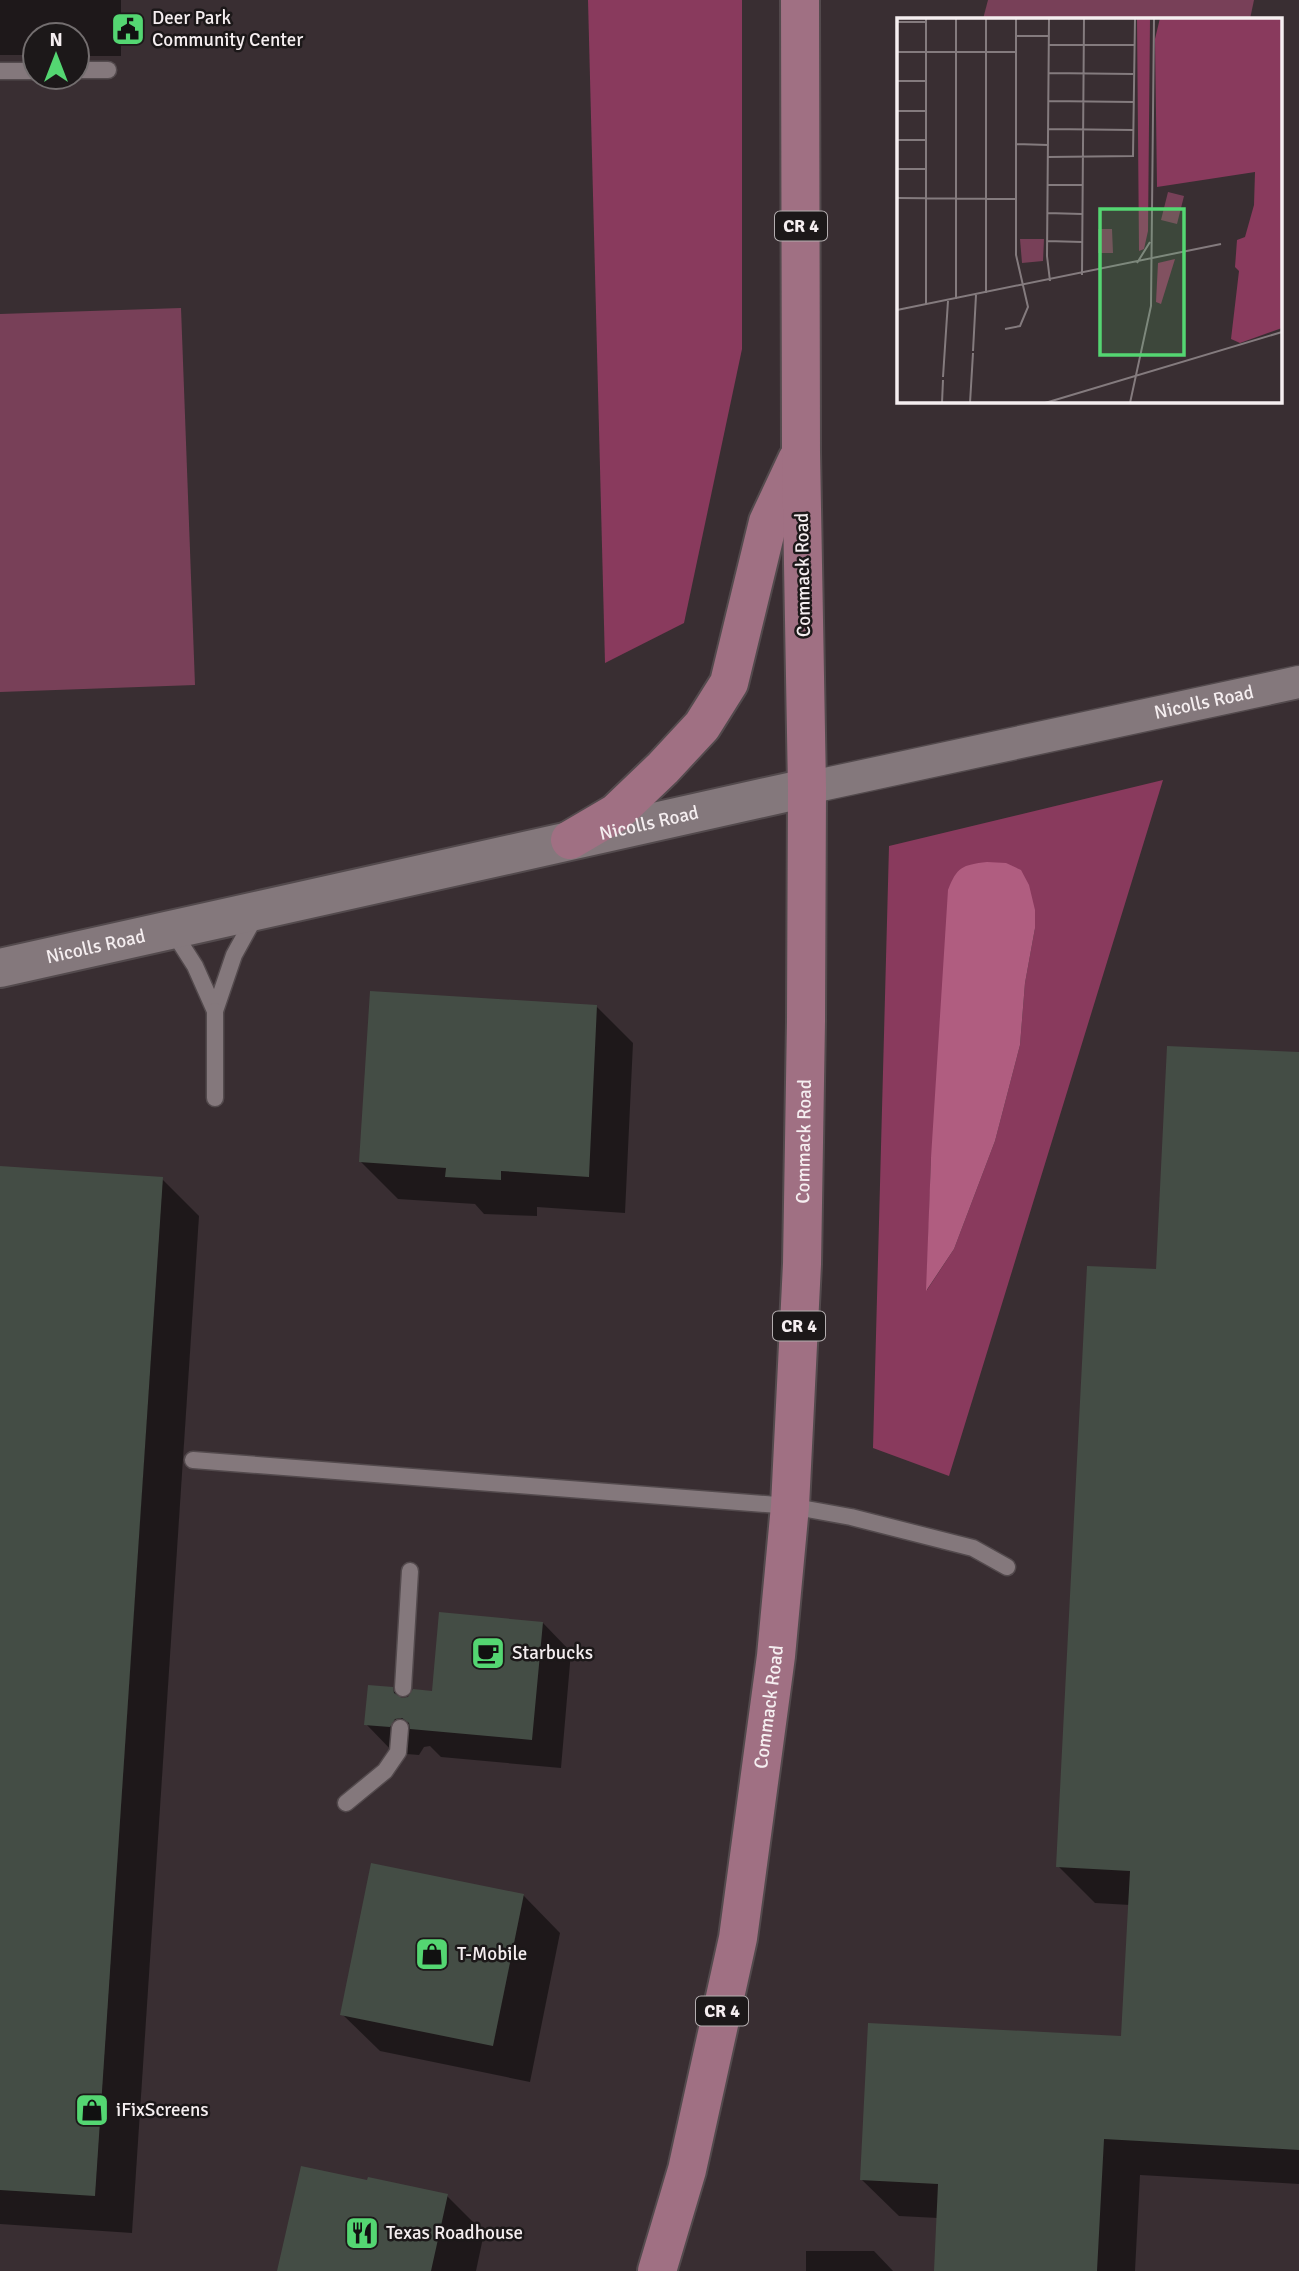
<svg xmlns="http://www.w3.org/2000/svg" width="1299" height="2271" viewBox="0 0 1299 2271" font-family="Signika,sans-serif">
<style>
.green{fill:#784058}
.forest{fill:#893a5d;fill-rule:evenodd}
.water{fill:#b05d80}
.shadow{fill:#0007}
.building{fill:#444d45}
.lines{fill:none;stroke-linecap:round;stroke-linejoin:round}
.service-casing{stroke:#534a4d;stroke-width:19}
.minor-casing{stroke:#534a4d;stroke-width:35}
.tertiary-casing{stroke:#534a4d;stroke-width:42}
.primary-casing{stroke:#534a4d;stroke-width:42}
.service{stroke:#84787c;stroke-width:16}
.minor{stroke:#84787c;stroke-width:32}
.tertiary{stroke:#84787c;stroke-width:38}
.primary{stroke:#a07083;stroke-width:38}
.labels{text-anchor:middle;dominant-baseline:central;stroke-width:5;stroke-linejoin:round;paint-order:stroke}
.shield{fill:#1c1819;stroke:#b4aeb0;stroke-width:2}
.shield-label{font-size:18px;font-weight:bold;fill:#f5eef0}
.poi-label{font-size:19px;fill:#f5eef0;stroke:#1c1819;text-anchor:start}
.street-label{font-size:19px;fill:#f5eef0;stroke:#1c1819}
.inset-road{fill:none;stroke:#847b7e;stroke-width:2}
.view{fill:#54d672;fill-opacity:0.15;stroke:#54d672;stroke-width:3.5}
.inset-edge{fill:none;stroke:#f5eef0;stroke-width:3.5}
</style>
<rect width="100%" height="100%" fill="#392e32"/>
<!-- green -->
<g class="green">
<polygon points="988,0 1254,0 1250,19 983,19"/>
<polygon points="181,308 195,685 0,692 0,314"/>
</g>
<!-- forest -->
<g class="forest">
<polygon points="588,0 742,0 742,349 684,623 605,663"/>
<path d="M1163,780l-214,696 -76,-28 16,-602zM1035,928l-10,55 -5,62 -25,96 -41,108 -27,41 4,-132z"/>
</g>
<!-- water -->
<path class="water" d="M987,862l19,1 15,7 8,15 6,25v18l-10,55 -5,62 -25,96 -41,108 -28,42 5,-133 17,-268c9,-23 14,-25 39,-28z"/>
<!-- shadow -->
<g class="shadow">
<polygon points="0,0 121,0 121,56 77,56 77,35 35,35 35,55 0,55"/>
<polygon points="596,1006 633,1043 625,1213 537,1207 537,1216 484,1214 475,1204 398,1199 361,1162"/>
<polygon points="1299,1053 1299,2184 1140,2175 1135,2271 936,2271 938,2218 899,2216 861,2179 1123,2038 1130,1905 1095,1903 1058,1866 1157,1271"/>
<polygon points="0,1168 162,1179 199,1216 132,2233 0,2224"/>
<polygon points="543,1623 571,1652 561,1768 441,1757 430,1746 424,1747 419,1755 394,1753 366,1724 392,1689 403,1700 433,1693"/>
<polygon points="523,1895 560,1933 530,2082 380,2051 342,2014"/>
<polygon points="447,2196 484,2233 476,2271 278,2271"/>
<polygon points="806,2251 874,2251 893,2271 806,2271"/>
</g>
<!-- building -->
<g class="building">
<polygon points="370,991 597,1005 589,1177 501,1171 501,1180 445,1177 446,1168 359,1162"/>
<polygon points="1167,1046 1299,1052 1299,2150 1104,2139 1097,2271 934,2271 938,2184 860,2180 868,2023 1121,2036 1130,1871 1056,1867 1087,1266 1156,1269"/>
<polygon points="0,1166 163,1177 95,2196 0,2190"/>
<polygon points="439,1612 543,1622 532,1740 410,1729 409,1723 402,1718 395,1719 390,1727 364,1725 368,1685 393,1687 394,1693 402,1698 408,1697 413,1689 432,1691"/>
<polygon points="371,1863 524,1894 493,2046 340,2015"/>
<polygon points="301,2166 367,2180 368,2177 448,2194 431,2271 277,2271"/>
</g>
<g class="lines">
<!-- service casing -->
<g class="service-casing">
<g id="service">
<polyline points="77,70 108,70"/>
<polyline points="0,71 35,71"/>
<polyline points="172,930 195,966 215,1011 234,955 256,915"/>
<polyline points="215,1011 215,1098"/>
<polyline points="193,1460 790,1506 851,1517 973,1548 1007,1567"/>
<polyline points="403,1688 410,1571"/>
<polyline points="346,1803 385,1771 398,1752 400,1728"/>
</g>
</g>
<!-- minor casing -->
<g class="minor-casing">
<g id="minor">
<path id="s1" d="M807,788l492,-106"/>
</g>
</g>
<!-- tertiary casing -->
<g class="tertiary-casing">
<g id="tertiary">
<path id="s2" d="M0,968l807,-180"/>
</g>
</g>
<!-- primary casing -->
<g class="primary-casing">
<g id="primary">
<polyline points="570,840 616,813 663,768 702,726 729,683 768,522 797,460"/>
<path id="s3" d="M657,2271l30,-101 51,-232 38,-282 14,-150 12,-242 4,-243 1,-233 -6,-336 -1,-452"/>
</g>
</g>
<!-- service -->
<use href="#service" class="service"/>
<!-- minor -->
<use href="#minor" class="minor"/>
<!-- tertiary -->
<use href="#tertiary" class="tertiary"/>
<!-- primary -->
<use href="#primary" class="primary"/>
</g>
<!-- icons -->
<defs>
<g id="civic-square" transform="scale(1.75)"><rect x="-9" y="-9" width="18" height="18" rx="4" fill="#54d672" stroke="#1c1819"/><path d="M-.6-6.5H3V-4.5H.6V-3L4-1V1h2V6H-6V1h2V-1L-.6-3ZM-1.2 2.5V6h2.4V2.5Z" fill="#111"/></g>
<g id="cafe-square" transform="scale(1.75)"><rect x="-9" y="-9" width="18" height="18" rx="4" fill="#54d672" stroke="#1c1819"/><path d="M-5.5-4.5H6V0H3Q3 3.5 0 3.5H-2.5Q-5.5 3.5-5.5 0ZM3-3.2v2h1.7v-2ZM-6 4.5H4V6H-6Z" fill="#111"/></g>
<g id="shop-square" transform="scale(1.75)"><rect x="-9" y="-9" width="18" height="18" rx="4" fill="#54d672" stroke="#1c1819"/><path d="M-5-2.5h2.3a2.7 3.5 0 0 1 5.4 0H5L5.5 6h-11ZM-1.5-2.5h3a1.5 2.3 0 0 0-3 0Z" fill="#111"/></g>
<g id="restaurant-square" transform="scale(1.75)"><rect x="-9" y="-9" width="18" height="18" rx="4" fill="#54d672" stroke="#1c1819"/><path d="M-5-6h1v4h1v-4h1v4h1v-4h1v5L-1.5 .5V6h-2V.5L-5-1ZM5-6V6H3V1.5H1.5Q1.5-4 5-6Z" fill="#111"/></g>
</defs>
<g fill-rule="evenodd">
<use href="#civic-square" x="128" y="29"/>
<use href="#cafe-square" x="488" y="1653"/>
<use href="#shop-square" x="432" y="1954"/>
<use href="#shop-square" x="92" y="2110"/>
<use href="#restaurant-square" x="362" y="2233"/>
</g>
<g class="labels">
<!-- shield labels -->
<g class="shield">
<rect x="775" y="211.5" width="52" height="29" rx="5"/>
<rect x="773" y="1311.5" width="52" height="29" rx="5"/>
<rect x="696" y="1996.5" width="52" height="29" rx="5"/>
</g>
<g class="shield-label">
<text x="801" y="226">CR 4</text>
<text x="799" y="1326">CR 4</text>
<text x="722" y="2011">CR 4</text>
</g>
<!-- poi labels -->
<g class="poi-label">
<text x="152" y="18">Deer Park<tspan x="152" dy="22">Community Center</tspan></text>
<text x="512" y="1653">Starbucks</text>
<text x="457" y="1954">T-Mobile</text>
<text x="116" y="2110">iFixScreens</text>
<text x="386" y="2233">Texas Roadhouse</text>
</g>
<!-- street labels -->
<g class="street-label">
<text transform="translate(803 575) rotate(-91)">Commack Road</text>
<text stroke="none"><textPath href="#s1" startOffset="406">Nicolls Road</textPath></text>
<text stroke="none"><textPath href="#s2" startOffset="665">Nicolls Road</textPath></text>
<text stroke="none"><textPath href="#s2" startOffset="98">Nicolls Road</textPath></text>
<text stroke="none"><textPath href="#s3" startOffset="1143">Commack Road</textPath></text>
<text stroke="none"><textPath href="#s3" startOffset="576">Commack Road</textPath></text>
</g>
</g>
<!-- overview -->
<g transform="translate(897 18)">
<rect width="385" height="385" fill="#392e32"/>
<path d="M271,174l16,4 -7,28 -16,-4zM201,211h14l1,24h-15zM123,221h24l-1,22 -21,2z" fill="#784058"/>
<path d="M240,0h13l-2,213 -4,18 -5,2zM263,0h122v310l-42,15 -9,-4 8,-68 -4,-4 2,-27 8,-3 9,-32 1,-33 -98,15 -2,-148zM278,241l-14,45 -5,-2 2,-39z" fill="#893a5d"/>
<path class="inset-road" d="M29,0v287M59,0v281M89,0v275M152,0l-2,238 3,25M0,4h29M119,18h32M151,27h86M0,34h119M151,55l85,1M0,63h28M151,83l85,1M0,93h29M151,111l85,1M0,122h29M119,126l32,1M151,139l85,-1 2,-138M0,151h29M151,167h35M0,180l119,1M150,195l35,1M150,223l35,1M240,245l13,-21M185,257l2,-257M0,292l324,-66M108,311l15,-3 8,-19 -12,-52v-237M76,333l3,-56M46,359l5,-76M45,385l1,-23M73,385l3,-50M148,385l237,-71M233,385l21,-97 3,-288"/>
<path class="view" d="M203,191h84v146h-84z"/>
<rect width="385" height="385" class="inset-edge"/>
</g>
<!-- north arrow -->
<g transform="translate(56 56)"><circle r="33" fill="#1c1819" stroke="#736e6f" stroke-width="2"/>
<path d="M0-5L12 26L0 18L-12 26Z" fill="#54d672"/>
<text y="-10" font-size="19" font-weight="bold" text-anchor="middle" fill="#f5eef0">N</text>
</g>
</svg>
